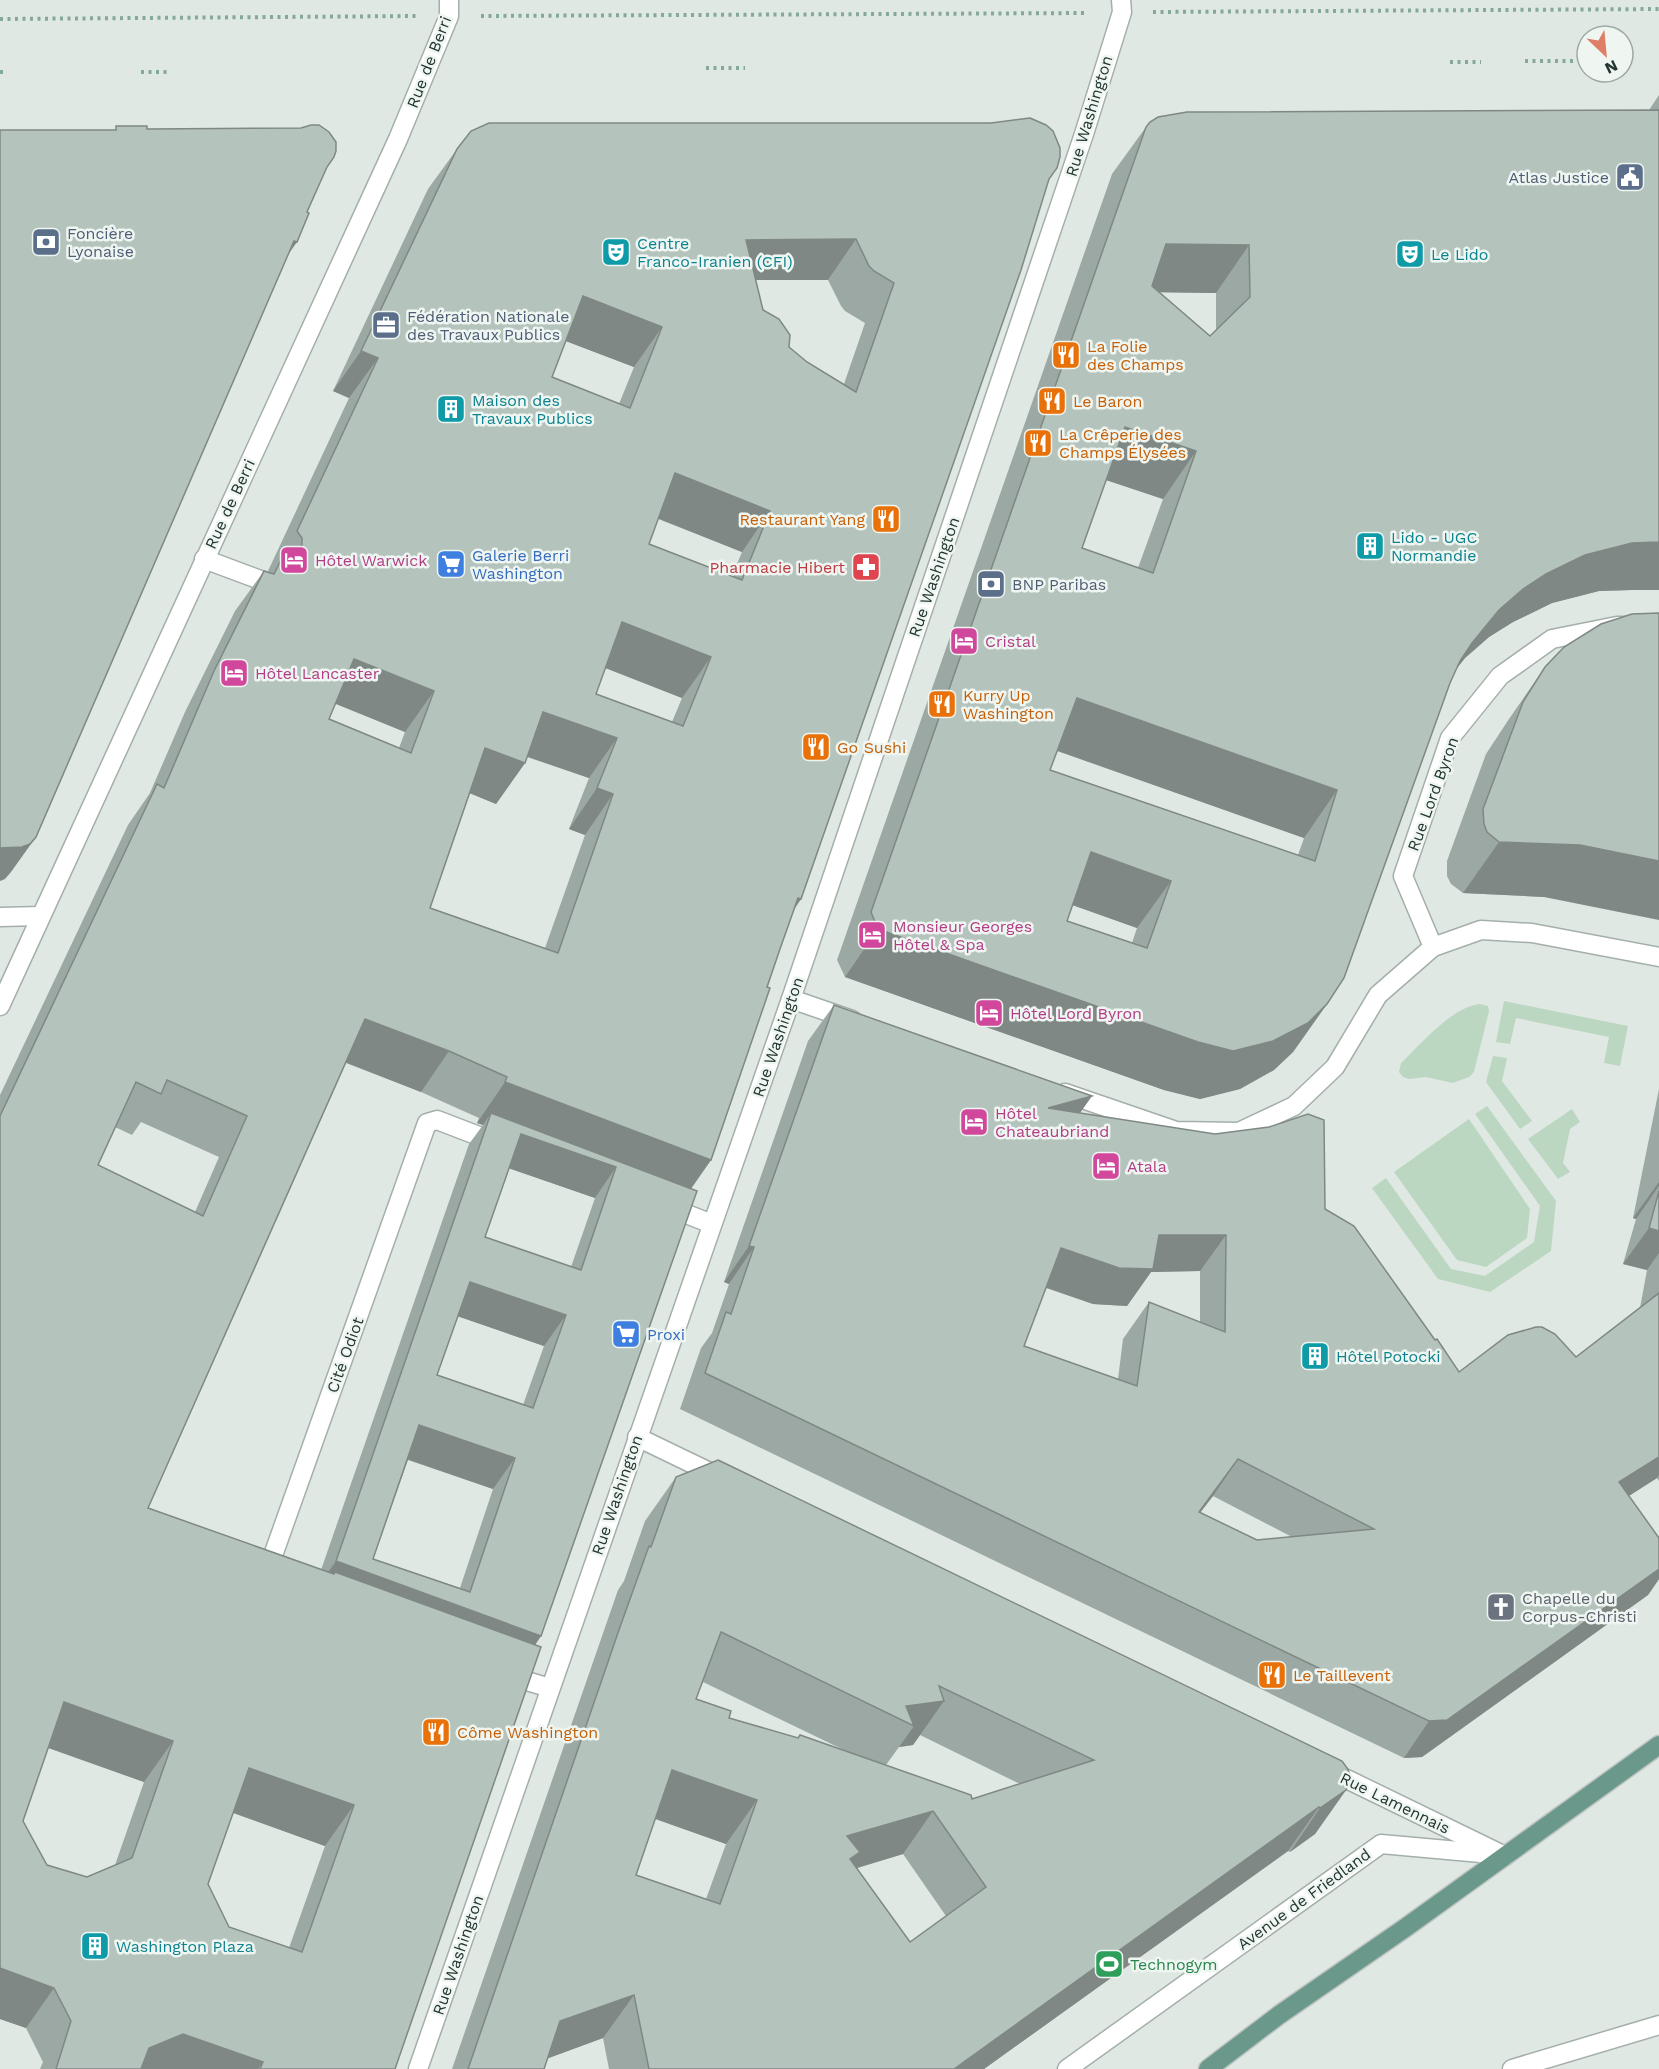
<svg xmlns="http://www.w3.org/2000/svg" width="1659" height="2069" viewBox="0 0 1659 2069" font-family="'Work Sans',sans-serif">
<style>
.green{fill:#bbd7c1}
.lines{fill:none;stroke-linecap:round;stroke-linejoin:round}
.service-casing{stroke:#a4afaa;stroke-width:21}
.minor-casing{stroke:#a4afaa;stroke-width:21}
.primary-casing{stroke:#bdc3c1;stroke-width:21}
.path{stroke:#84a89b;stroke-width:4;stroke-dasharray:3 4.5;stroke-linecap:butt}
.service{stroke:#fff;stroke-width:18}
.minor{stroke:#fff;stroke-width:18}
.primary{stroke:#6a988a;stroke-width:18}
.wall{fill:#9ca8a3;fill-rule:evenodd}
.shaded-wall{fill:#7f8884}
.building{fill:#b5c3bd;stroke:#7f8884;stroke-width:1.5;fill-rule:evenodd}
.labels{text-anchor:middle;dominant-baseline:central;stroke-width:5;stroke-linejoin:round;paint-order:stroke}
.street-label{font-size:16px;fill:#233630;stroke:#eff6f2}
.service-label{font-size:16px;fill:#4e5e75;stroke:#eff6f2;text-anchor:start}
.culture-label{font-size:16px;fill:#0d838f;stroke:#eff6f2;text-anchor:start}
.food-label{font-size:16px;fill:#c56008;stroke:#eff6f2;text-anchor:start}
.shop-label{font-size:16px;fill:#366cbe;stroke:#eff6f2;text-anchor:start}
.hotel-label{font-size:16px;fill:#b23c85;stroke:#eff6f2;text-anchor:start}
.health-label{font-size:16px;fill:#be3a42;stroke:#eff6f2;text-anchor:end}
.worship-label{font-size:16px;fill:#5b616d;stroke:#eff6f2;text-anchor:start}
.leisure-label{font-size:16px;fill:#27864d;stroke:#eff6f2;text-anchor:start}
</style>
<rect width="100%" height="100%" fill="#e0e8e4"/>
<!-- green -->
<g class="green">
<polygon points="1504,1001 1628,1026 1620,1066 1604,1063 1609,1037 1516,1018 1510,1044 1496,1042"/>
<path d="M1480,1004l8,2 1,5 -15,61 -5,5 -16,6 -27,-6 -17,2 -6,-2 -4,-5 2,-9c20,-19 52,-57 79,-59z"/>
<polygon points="1493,1056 1507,1058 1502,1081 1532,1121 1520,1129 1486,1082"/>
<polygon points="1487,1106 1556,1201 1551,1251 1490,1292 1438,1279 1372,1188 1386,1178 1451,1269 1485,1276 1534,1242 1540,1206 1475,1114"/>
<polygon points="1572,1109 1580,1122 1570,1129 1563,1163 1570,1172 1558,1179 1528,1139"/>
<polygon points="1469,1119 1530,1209 1527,1238 1486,1267 1457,1260 1394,1172"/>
</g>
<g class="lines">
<!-- service casing -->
<g class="service-casing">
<g id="service">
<polyline points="204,559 263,581"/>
<polyline points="666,1206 712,1224"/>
<polyline points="266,1575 427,1123 437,1120 497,1143"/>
<polyline points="507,1675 550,1688"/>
<polyline points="1067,2069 1381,1844 1503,1855"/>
</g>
</g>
<!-- minor casing -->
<g class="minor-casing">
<g id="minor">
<polyline points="0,917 41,916"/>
<polyline points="1433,947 1403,876 1450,738 1500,676 1552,639 1617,626 1659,626"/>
<polyline points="791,999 852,1020"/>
<polyline points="0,1006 398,139 449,16 449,0"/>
<polyline points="1065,1093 1176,1131 1239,1132 1294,1106 1335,1067 1378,995 1433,947 1481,930 1532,933 1659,957"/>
<polyline points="637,1437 722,1478"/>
<polyline points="1328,1770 1505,1856"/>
<polyline points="418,2069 791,999 1084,134 1122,12 1121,0"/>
<polyline points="1512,2069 1659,2025"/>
</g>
</g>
<!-- primary casing -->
<g class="primary-casing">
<polyline id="primary" points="1208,2069 1279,2015 1405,1928 1659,1745"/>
</g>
<!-- path -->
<g class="path">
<polyline points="1153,12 1659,9"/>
<polyline points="481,16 1088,13"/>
<polyline points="0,19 416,16"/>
<polyline points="1525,61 1575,61"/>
<polyline points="1450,62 1481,62"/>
<polyline points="706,68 745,68"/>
<polyline points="0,72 7,72"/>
<polyline points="141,72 167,72"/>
</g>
<!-- service -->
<use href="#service" class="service"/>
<!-- minor -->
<use href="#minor" class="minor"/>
<!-- primary -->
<use href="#primary" class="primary"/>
</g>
<!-- wall -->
<g class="wall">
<path d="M1659,95v495h-27l-33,1 -47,12 -39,19 -24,15 -24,21 -9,11 -6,14 -123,321 -34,48 -19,18 -34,19 -40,10 -36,-9 -319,-113 -8,-17 275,-786 34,-47 503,-17zM1159,292l57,1v37l-6,6zM1106,480l57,19 -25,69 -56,-20zM1057,751l247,87 -6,17 -248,-85zM1073,905l64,23 -5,15 -65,-22z"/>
<path d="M457,149l592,30 -248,720 -8,12 -13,38 -69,211 -20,29 -150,447 -6,9 -140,424h-355l3,-7 -17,-34 -26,-9v-924l128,-270 22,-32 35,-81 50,-101 29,-40 5,1 -1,-1 81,-173 -16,-7 95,-202zM756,280h72l13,26 4,5 20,12 -21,61 -37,-22 -18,-15 -26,-37zM566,341l68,26 -15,37 -67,-27zM658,518l84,34 -10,24 -83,-32zM605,668l77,30 -10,24 -76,-28zM335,703l70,29 -6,16 -70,-29zM527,757l62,21 -20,51 16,6 -40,113 -115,-40 40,-115 26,11 29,-41zM346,1063l75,29 58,26 -2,5 6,2 -14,19 -148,426 -173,-62zM141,1122l78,35 -24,55 -97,-47 17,-38 17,8zM509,1168l86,30 -24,69 -86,-30zM458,1316l86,30 -21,59 -86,-30zM408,1460l85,29 -33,99 -87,-29zM48,1748l96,34 -29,83 -28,12 -40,-12 -24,-44zM233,1813l92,33 -36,102 -60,-21 -21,-43z"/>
<polygon points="1545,667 1544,897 1463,893 1451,884 1447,876 1447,861 1486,754 1509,719"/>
<path d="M834,1005l246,108 245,96 110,131 24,32 117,-15 64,-49 7,-38 -24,-6 13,-45 -3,-1 26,-129v392l-2,-3 -28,18 30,42v41l-11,16 -226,162 -18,1 -724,-349 21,-61 11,-15 17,-49 -5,-2 84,-241zM1200,1271v51l-51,-20 -26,37 -5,40 -94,-33 22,-58 47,16 34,2 24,-34zM1213,1496l79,41 -35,3 -57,-28z"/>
<path d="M676,1477l670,313 -31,44 -25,18 -2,-1 -304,218h-375l-6,-31 -55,20 -4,11h-92l166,-479 6,-9 21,-60zM703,1682l143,69 -46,-16 -2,3 -69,-20 -33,-19zM920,1735l100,49 -48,15 -86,-34 13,-18 14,-2zM655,1819l71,25 -20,55 -70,-24zM903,1854l43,62 -36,26 -53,-74z"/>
</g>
<!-- shaded-wall -->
<g class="shaded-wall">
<polygon points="856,239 828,280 718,280 746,240"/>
<polygon points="294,241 297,242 272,277"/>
<polygon points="1166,244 1249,245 1216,293 1133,292"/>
<polygon points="583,296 662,327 634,367 555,337"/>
<polygon points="361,351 378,358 349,398 333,391"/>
<polygon points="1125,427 1196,451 1163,499 1091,475"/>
<polygon points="675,473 770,511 742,552 646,514"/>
<polygon points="1659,542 1659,590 1632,590 1599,591 1552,603 1513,622 1489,637 1465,658 1439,691 1472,643 1499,610 1523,589 1546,574 1585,555 1632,543"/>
<polygon points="622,622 711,657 682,698 593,663"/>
<polygon points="354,659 434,691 405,732 326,700"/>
<polygon points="1077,698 1337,790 1304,838 1044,746"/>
<polygon points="543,712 617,738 589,778 514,752"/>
<polygon points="485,748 525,763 496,804 457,788"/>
<polygon points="597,788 613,794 585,835 569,829"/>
<polygon points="36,837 11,872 5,879 0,881 0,848"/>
<polygon points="1499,842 1580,845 1659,861 1659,920 1544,897 1463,893"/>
<polygon points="1091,852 1171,881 1137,928 1058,900"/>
<polygon points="798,898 801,899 773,940"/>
<polygon points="878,929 1327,1004 1293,1052 1274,1070 1240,1089 1200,1099 1164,1090 845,977"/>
<polygon points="365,1019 449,1051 421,1092 337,1059"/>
<polygon points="505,1082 711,1160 682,1201 616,1167 595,1198 499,1165 491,1113 483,1125 477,1123"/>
<polygon points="1092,1096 1066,1133 1048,1108"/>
<polygon points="1659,1182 1659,1186 1636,1219 1633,1218"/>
<polygon points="1649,1228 1659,1231 1659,1253 1647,1270 1623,1264"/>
<polygon points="1159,1235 1226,1235 1200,1271 1151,1272 1127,1306 1093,1304 1036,1284 1061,1248"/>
<polygon points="749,1246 754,1247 729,1284 724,1282"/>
<polygon points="470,1282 566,1315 544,1346 448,1313"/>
<polygon points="419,1425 515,1458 493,1489 398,1456"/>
<polygon points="1659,1457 1659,1475 1657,1478 1594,1518 1619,1482"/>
<polygon points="1238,1459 1213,1496 1173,1548 1199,1512"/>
<polygon points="336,1561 541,1636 520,1667 335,1572 320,1594 314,1592"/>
<polygon points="1659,1569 1659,1579 1648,1595 1422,1757 1404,1758 1429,1721"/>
<polygon points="944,1701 913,1745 899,1747 914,1726 906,1706"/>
<polygon points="64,1702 173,1741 144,1782 35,1743"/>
<polygon points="249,1768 354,1805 325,1846 220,1808"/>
<polygon points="672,1770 757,1800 726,1844 642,1814"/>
<polygon points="1346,1790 1315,1834 1290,1852 1320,1808"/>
<polygon points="1319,1807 1288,1851 984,2069 954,2069"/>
<polygon points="933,1811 903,1854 847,1871 847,1836"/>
<polygon points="0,1968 54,1988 26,2028 0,2019"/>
<polygon points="634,1995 603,2038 530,2065 560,2021"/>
<polygon points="183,2034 263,2062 258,2069 134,2069 149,2048"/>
</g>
<!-- building -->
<g class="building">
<path d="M1659,110v432l-27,1 -47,12 -39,19 -23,15 -24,21 -27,33 -12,18 -10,22 -106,295 -17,26 -19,19 -35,18 -40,10 -35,-9 -320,-113 -7,-17 275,-785 4,-5 8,-5 29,-5zM1166,244l83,1 1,52 -40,39 -58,-50zM1125,427l71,24 -43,122 -71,-25zM1077,698l260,92 -22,71 -265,-91zM1091,852l80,29 -24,67 -80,-27z"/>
<path d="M1030,118l16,7 7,6 7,17v9l-3,11 -8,11 -28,91 -220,629 -3,-1 -18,51 -13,38 3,1 -59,172 -206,-78 2,-5 -58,-26 -84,-32 -217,489 186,66 1,-2 206,75 -146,422h-135l3,-7 -80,-28 -34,14 -8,21h-85l15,-48 -17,-33 -54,-20v-852l157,-332 7,4 50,-117 50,-100 10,3 12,-24 8,1 8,-6v-7l-5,-7 81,-173 -17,-7 96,-202 14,-18 18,-8h502zM856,239l13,27 5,5 20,12 -38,109 -49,-30 -18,-15 1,-12 -11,-16 -16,-9 -17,-70zM583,296l79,31 -32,81 -78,-31zM675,473l95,38 -28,69 -93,-36zM622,622l89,35 -28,69 -87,-32zM354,659l80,32 -23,62 -82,-34zM543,712l74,26 -20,50 16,6 -55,159 -128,-45 55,-160 40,15zM167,1080l80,36 -44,100 -105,-51 38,-83 25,12zM64,1702l109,39 -41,117 -45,19 -40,-12 -24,-44zM249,1768l105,37 -52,147 -73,-25 -21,-43z"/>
<polygon points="311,125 319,125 329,132 336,142 336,151 334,157 327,167 307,212 309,213 297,242 294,241 36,837 30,844 22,847 0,848 0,130 116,130 116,126 147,126 147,129 301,128"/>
<polygon points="1659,613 1659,861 1580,845 1499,842 1487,832 1484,824 1483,809 1523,702 1545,667 1564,647 1601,624 1632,614"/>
<path d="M834,1005l258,91 -44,12 167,26 54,-7 39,-13 16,6 1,89 29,17 81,114 2,-1 22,33 49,-37 28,-8h6l13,7 21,23 83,-64v164l-40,25 40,56v31l-212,151 -18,1 -724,-348 21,-61 5,2 23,-67 -5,-1zM1159,1235h67l-1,97 -76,-30 -12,84 -113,-40 37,-98 58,20 34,1zM1238,1459l136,70 -117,11 -58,-28z"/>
<path d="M491,1113l206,78 -156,445 -205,-75zM521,1134l95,33 -35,103 -96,-33zM470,1282l96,33 -33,93 -96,-33zM419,1425l96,33 -45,134 -97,-33z"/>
<polygon points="1659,1191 1659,1231 1649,1228"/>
<path d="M718,1460l624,301 5,7 4,8 -5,14 -26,18 -1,-1 -365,262h-305l-15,-74 -74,26 -16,48h-76l152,-442 29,-81 2,1 25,-70zM721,1632l193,94 -8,-20 38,-5 -5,-15 155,74 -122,39 -1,-4 -171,-60 -2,3 -69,-20 2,-7 -35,-12zM672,1770l85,30 -37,104 -84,-29zM933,1811l53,76 -76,55 -60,-83 10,-7 -13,-16z"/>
</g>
<!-- icons -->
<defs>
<g id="civic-square" transform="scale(1.5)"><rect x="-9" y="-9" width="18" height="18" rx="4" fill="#5c6f8a" stroke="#eff6f2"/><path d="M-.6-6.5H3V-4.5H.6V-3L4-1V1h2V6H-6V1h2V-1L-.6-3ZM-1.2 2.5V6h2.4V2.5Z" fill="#fff"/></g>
<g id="bank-square" transform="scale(1.5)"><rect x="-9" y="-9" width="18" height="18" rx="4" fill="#5c6f8a" stroke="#eff6f2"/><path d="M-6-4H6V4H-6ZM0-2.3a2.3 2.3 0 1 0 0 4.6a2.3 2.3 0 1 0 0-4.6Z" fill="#fff"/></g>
<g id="theatre-square" transform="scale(1.5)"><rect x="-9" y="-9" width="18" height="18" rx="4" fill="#0f9aa8" stroke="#eff6f2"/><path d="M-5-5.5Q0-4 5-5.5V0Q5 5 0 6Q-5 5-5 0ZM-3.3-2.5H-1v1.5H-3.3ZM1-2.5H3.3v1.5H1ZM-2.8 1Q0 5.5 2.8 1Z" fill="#fff"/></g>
<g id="office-square" transform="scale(1.5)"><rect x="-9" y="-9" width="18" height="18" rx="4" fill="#5c6f8a" stroke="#eff6f2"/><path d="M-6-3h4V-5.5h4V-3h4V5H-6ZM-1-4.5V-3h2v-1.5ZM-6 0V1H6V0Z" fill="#fff"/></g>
<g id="restaurant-square" transform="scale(1.5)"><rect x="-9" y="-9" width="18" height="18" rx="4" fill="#e8710a" stroke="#eff6f2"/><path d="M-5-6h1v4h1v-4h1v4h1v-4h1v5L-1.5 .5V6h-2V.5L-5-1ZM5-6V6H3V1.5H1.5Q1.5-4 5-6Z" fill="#fff"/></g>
<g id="building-square" transform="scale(1.5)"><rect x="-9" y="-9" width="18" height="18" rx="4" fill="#0f9aa8" stroke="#eff6f2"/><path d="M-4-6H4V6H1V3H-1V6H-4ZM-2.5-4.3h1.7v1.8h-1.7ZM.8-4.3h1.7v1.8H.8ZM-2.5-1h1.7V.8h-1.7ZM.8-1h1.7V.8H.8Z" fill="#fff"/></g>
<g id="hotel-square" transform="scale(1.5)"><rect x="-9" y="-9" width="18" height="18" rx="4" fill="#d1479c" stroke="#eff6f2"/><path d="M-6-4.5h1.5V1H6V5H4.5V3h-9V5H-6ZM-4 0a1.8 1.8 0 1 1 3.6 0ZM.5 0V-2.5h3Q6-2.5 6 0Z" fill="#fff"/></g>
<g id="supermarket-square" transform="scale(1.5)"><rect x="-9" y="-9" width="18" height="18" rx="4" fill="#3f7fe0" stroke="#eff6f2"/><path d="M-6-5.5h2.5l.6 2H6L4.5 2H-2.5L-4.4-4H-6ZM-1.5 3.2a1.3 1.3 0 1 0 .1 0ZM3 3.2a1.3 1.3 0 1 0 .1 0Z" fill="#fff"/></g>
<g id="pharmacy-square" transform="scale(1.5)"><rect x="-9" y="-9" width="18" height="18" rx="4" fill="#e0444e" stroke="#eff6f2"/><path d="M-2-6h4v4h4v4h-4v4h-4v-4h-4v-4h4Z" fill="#fff"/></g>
<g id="church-square" transform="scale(1.5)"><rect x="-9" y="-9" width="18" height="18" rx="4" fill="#6b7280" stroke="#eff6f2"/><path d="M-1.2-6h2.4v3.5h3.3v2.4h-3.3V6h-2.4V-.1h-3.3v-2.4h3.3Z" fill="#fff"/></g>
<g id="stadium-square" transform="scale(1.5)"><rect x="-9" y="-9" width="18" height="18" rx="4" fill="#2e9e5b" stroke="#eff6f2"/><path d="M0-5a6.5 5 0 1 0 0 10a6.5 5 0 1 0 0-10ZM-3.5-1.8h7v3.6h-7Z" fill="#fff"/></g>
</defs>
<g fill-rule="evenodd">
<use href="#civic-square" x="1630" y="177"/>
<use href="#bank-square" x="46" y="242"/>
<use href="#theatre-square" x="616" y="252"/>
<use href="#theatre-square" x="1410" y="254"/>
<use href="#office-square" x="386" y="325"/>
<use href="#restaurant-square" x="1066" y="355"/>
<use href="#restaurant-square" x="1052" y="401"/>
<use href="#building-square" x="451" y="409"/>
<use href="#restaurant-square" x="1038" y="443"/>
<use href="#restaurant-square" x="886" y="519"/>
<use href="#building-square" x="1370" y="546"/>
<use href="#hotel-square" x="294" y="560"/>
<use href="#supermarket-square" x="451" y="564"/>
<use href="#pharmacy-square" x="866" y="567"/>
<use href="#bank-square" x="991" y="584"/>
<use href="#hotel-square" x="964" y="641"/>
<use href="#hotel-square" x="234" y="673"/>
<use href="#restaurant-square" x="942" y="704"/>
<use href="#restaurant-square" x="816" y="747"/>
<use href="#hotel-square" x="872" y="935"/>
<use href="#hotel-square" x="989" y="1013"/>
<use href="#hotel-square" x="974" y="1122"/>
<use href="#hotel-square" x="1106" y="1166"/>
<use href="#supermarket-square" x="626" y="1334"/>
<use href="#building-square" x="1315" y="1356"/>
<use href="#church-square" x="1501" y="1607"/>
<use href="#restaurant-square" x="1272" y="1675"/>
<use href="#restaurant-square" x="436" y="1732"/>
<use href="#building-square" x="95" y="1946"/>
<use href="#stadium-square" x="1109" y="1964"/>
</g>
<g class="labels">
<!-- street labels -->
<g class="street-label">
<text transform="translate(429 62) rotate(-69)">Rue de Berri</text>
<text transform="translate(1089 116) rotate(-73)">Rue Washington</text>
<text transform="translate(230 504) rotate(-65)">Rue de Berri</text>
<text transform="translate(934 577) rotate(-71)">Rue Washington</text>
<text transform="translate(1433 794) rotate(-70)">Rue Lord Byron</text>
<text transform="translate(778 1037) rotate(-71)">Rue Washington</text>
<text transform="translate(345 1355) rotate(-70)">Cité Odiot</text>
<text transform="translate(617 1495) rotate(-71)">Rue Washington</text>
<text transform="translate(1395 1803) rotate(26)">Rue Lamennais</text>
<text transform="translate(1304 1899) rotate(-36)">Avenue de Friedland</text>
<text transform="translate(458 1955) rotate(-71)">Rue Washington</text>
</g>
<!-- service labels -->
<g class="service-label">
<text x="1609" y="177" text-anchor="end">Atlas Justice</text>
<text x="67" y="233">Foncière<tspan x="67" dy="18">Lyonaise</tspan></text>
<text x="407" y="316">Fédération Nationale<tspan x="407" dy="18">des Travaux Publics</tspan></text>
<text x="1012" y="584">BNP Paribas</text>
</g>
<!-- culture labels -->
<g class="culture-label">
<text x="637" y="243">Centre<tspan x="637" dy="18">Franco-Iranien (CFI)</tspan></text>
<text x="1431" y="254">Le Lido</text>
<text x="472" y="400">Maison des<tspan x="472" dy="18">Travaux Publics</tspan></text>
<text x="1391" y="537">Lido - UGC<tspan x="1391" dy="18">Normandie</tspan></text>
<text x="1336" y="1356">Hôtel Potocki</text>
<text x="116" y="1946">Washington Plaza</text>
</g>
<!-- food labels -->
<g class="food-label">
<text x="1087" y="346">La Folie<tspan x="1087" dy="18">des Champs</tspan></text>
<text x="1073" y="401">Le Baron</text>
<text x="1059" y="434">La Crêperie des<tspan x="1059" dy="18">Champs Élysées</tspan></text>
<text x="865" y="519" text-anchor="end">Restaurant Yang</text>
<text x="963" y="695">Kurry Up<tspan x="963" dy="18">Washington</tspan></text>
<text x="837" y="747">Go Sushi</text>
<text x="1293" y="1675">Le Taillevent</text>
<text x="457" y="1732">Côme Washington</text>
</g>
<!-- shop labels -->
<g class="shop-label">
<text x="472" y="555">Galerie Berri<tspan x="472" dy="18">Washington</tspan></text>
<text x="647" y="1334">Proxi</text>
</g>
<!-- hotel labels -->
<g class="hotel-label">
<text x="315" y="560">Hôtel Warwick</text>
<text x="985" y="641">Cristal</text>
<text x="255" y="673">Hôtel Lancaster</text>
<text x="893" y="926">Monsieur Georges<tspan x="893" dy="18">Hôtel &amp; Spa</tspan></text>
<text x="1010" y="1013">Hôtel Lord Byron</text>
<text x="995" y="1113">Hôtel<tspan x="995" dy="18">Chateaubriand</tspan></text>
<text x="1127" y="1166">Atala</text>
</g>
<!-- health labels -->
<g class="health-label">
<text x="845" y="567">Pharmacie Hibert</text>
</g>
<!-- worship labels -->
<g class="worship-label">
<text x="1522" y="1598">Chapelle du<tspan x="1522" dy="18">Corpus-Christi</tspan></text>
</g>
<!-- leisure labels -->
<g class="leisure-label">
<text x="1130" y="1964">Technogym</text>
</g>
</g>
<!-- north arrow -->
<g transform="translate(1605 54) rotate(154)"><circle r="28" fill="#eff6f2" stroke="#9da9a4" stroke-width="1.5"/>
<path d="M0-4.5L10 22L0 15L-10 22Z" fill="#df7e67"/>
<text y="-9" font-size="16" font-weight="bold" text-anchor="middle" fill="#233630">N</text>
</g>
</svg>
